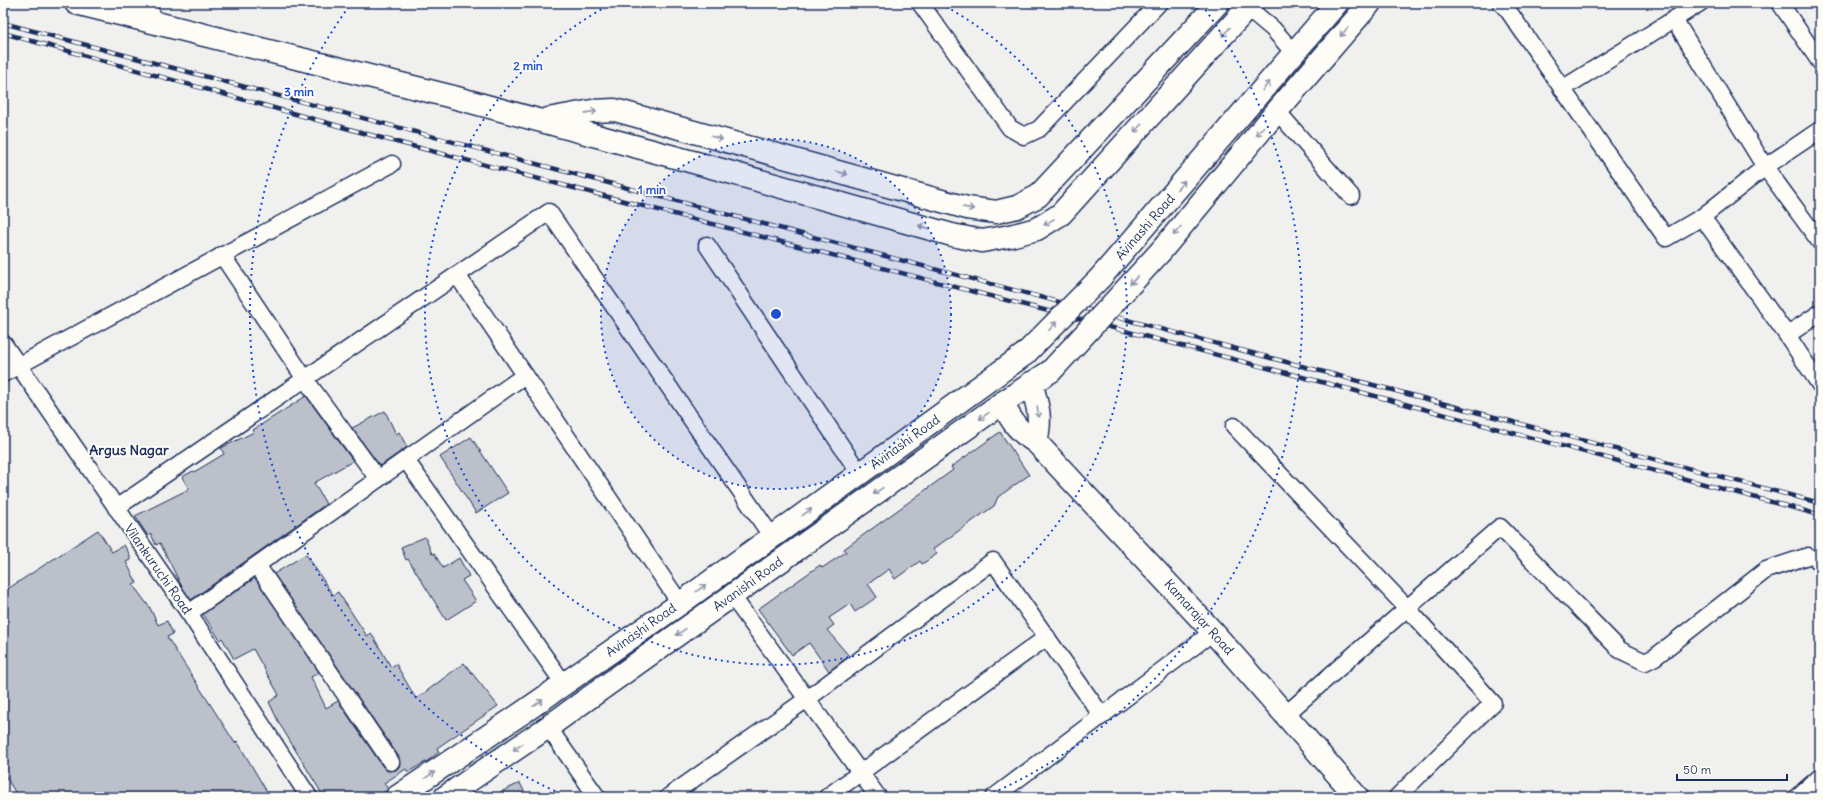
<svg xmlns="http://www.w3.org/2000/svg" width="1823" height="800" viewBox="0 0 1823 800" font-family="Delius,sans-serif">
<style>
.building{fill:#bbc0ca;stroke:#1b2f5e}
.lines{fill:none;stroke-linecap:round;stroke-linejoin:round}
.minor-casing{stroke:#1b2f5e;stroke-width:19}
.secondary-casing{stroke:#1b2f5e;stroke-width:25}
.primary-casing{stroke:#1b2f5e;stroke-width:25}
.minor{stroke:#fdfcf7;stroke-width:16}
.secondary{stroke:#fdfcf7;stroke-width:22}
.primary{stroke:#fdfcf7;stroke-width:22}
.rail-casing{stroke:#1b2f5e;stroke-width:4.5}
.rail{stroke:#fdfcf7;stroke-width:3;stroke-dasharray:9;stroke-linecap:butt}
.primary-bridge-casing{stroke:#1b2f5e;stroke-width:25;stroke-linecap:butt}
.primary-bridge{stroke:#fdfcf7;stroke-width:22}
.oneway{stroke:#8c96aa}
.ring{fill:none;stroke:#1d4ed8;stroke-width:2;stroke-dasharray:2 4}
.labels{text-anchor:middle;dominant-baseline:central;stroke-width:4;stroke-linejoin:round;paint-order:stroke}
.street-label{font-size:13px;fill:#1b2f5e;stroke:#fdfcf7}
.neighbourhood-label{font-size:14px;font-weight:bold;fill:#1b2f5e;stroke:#fdfcf7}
.centre{fill:#1d4ed8;stroke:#fdfcf7;stroke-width:2}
.ring-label{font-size:12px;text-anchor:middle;font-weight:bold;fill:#1d4ed8;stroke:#fdfcf7;stroke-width:4;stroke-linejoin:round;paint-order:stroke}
</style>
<rect width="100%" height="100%" fill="#f0f0ee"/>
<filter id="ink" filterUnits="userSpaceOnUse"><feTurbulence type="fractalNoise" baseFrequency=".025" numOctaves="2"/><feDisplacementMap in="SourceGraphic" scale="8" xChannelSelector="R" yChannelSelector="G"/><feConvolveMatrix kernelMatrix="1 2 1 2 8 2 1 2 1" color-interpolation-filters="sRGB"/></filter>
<g filter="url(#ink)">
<!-- building -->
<g class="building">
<polygon points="306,396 353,461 314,483 326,504 191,600 182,587 160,543 156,545 151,534 148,536 135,516 189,489 182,477 193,471 194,472 224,454 221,448 254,432 253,430"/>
<polygon points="385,411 396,434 399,432 407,447 380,466 352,428"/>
<polygon points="1000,432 1029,475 998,497 994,506 933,549 937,554 922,564 920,561 895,579 889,569 868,584 877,597 855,612 850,604 829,618 834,625 827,630 849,656 829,671 809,643 792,655 758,609 820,565 822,568 846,552 844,549 953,470 951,467"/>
<polygon points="471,437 508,493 476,513 440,457"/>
<polygon points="98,530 112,552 124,545 130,555 130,560 126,562 137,583 133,585 150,608 158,625 167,621 173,634 167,637 235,743 237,741 270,797 18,797 3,772 3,592"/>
<polygon points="425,537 432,554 434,553 443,568 459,558 469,576 462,580 476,601 446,620 408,559 406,560 401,547"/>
<polygon points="306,554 333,595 338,592 367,636 371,633 391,667 396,664 416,699 464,663 498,706 437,748 439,752 429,760 408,772 406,769 384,783 388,789 377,797 324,797 279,723 269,702 279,695 253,649 234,659 222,638 220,640 203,614 255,578 319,672 311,677 326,708 338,701 383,767 387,771 396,770 400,766 399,757 274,574"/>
<polygon points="520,783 527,797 490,797"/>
</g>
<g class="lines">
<!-- minor casing -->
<g class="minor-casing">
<g id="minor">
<polyline points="126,3 152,14"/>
<polyline points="920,3 1010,128 1024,136 1039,129 1159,3"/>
<polyline points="1501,3 1507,9 1666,238 1702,217"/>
<polyline points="1780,3 1820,62"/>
<polyline points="1248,8 1273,29 1294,53"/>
<polyline points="1674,19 1765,167 1820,242"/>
<polyline points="1562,89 1700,3"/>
<polyline points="1277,111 1351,196"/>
<polyline points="1820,130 1765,167 1702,217 1787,335 1820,313"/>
<polyline points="707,245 860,474"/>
<polyline points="222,255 305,379 378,479"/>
<polyline points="457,275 525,375"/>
<polyline points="1787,335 1820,385"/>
<polyline points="3,343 189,613 309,797"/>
<polyline points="3,374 392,164"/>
<polyline points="1234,426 1407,608 1493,703 1397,797"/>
<polyline points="406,460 564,684"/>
<polyline points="116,508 549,212 772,537"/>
<polyline points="1819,563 1820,563"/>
<polyline points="257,565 391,762"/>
<polyline points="732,596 878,797"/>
<polyline points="189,613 525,375 680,603"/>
<polyline points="1285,715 1500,527 1620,650 1645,662 1655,657 1766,570 1808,556"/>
<polyline points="548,727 597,797"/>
<polyline points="668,797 807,699 993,561 1102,716"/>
<polyline points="827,797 1047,637"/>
<polyline points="994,797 1213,632"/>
<polyline points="1797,797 1820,777"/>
</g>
</g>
<!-- secondary casing -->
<g class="secondary-casing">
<g id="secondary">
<polyline points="76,3 453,97 704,165 952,235 982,241 1010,236 1037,229 1061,214 1252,3"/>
<polyline points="548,119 592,111 615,110 967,208 996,212 1017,207 1038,196 1218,3"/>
<path d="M1031,383c7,23 11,35 5,59"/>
<path d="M1002,403c10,18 15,28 34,39l177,190 144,165"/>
</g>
</g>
<!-- primary casing -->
<g class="primary-casing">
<g id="primary">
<polyline points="1161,251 1277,111 1370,3"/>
<polyline points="1100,278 1337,3"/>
<polyline points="397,797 525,711 678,605 1025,354"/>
<polyline points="445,797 548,727 1002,403 1051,371"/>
</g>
</g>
<!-- minor -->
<use href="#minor" class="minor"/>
<!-- secondary -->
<use href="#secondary" class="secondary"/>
<!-- primary -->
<use href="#primary" class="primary"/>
<!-- rail casing -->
<g class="rail-casing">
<g id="rail">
<polyline points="3,23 1820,503"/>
<polyline points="3,33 389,140 1360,392 1820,515"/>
</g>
</g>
<!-- rail -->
<use href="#rail" class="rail"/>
<!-- primary-bridge casing -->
<g class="primary-bridge-casing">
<g id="primary-bridge">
<polyline points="1025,354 1100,278"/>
<polyline points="1051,371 1161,251"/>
</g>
</g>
<!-- primary-bridge -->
<use href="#primary-bridge" class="primary-bridge"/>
</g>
<!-- one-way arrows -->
<defs><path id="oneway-shaft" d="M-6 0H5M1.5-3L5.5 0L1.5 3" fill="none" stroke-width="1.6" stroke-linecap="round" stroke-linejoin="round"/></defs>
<g class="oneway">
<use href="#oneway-shaft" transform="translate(1226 32) rotate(132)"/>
<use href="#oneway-shaft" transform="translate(1344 32) rotate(131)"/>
<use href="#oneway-shaft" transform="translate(1266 86) rotate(-50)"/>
<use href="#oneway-shaft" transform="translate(591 112) rotate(-8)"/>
<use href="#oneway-shaft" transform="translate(1138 128) rotate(132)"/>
<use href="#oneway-shaft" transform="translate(1260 131) rotate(130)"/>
<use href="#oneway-shaft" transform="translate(717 138) rotate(16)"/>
<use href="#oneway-shaft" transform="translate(842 173) rotate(16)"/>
<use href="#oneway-shaft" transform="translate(1181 185) rotate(-49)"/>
<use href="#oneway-shaft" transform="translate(968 208) rotate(11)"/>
<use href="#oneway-shaft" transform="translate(1049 222) rotate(149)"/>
<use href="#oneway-shaft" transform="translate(924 227) rotate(-164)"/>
<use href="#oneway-shaft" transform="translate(1177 231) rotate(130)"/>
<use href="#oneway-shaft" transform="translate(1134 280) rotate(133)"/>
<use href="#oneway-shaft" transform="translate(1053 326) rotate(-46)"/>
<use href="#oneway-shaft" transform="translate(1038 412) rotate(82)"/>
<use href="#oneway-shaft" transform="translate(984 416) rotate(145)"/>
<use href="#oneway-shaft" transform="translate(878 491) rotate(145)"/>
<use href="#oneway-shaft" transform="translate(807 512) rotate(-36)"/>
<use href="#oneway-shaft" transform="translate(701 588) rotate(-36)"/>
<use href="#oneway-shaft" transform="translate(681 632) rotate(145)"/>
<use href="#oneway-shaft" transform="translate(538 703) rotate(-35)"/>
<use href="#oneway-shaft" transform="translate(518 747) rotate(146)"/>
<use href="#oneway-shaft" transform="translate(430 775) rotate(-34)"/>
</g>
</g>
<!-- distance rings -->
<circle cx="776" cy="314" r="175" fill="#1d4ed8" fill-opacity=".12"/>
<g class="ring">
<circle cx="776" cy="314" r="175"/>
<path d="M941 4A351 351 0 1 1 611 4"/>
<path d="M566 796A526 526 0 0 1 350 5M1202 5A526 526 0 0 1 986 796"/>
</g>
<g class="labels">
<!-- street labels -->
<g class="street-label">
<text transform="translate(1145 227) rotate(-49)">Avinashi Road</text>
<text transform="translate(905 442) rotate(-36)">Avinashi Road</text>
<text transform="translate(158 569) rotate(55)">Vilankuruchi Road</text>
<text transform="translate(748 584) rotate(-36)">Avanishi Road</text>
<text transform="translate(1199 617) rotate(48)">Kamarajar Road</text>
<text transform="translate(641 630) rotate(-35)">Avinashi Road</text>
</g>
<!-- neighbourhood labels -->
<g class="neighbourhood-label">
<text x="129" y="450">Argus Nagar</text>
</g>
</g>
<circle cx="776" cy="314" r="6" class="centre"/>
<g class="ring-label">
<text x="528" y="70">2 min</text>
<text x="299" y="96">3 min</text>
<text x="652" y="194">1 min</text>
</g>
<!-- margin -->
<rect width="1823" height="800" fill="none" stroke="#fdfcf7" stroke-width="16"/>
<rect x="8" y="8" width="1807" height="784" fill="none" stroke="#1b2f5e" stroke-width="1.5" filter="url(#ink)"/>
<!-- scale -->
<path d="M1677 774v6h110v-6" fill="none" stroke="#1b2f5e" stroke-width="2"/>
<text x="1683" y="774" font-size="12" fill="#1b2f5e" stroke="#fdfcf7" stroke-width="3" paint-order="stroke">50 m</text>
</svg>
